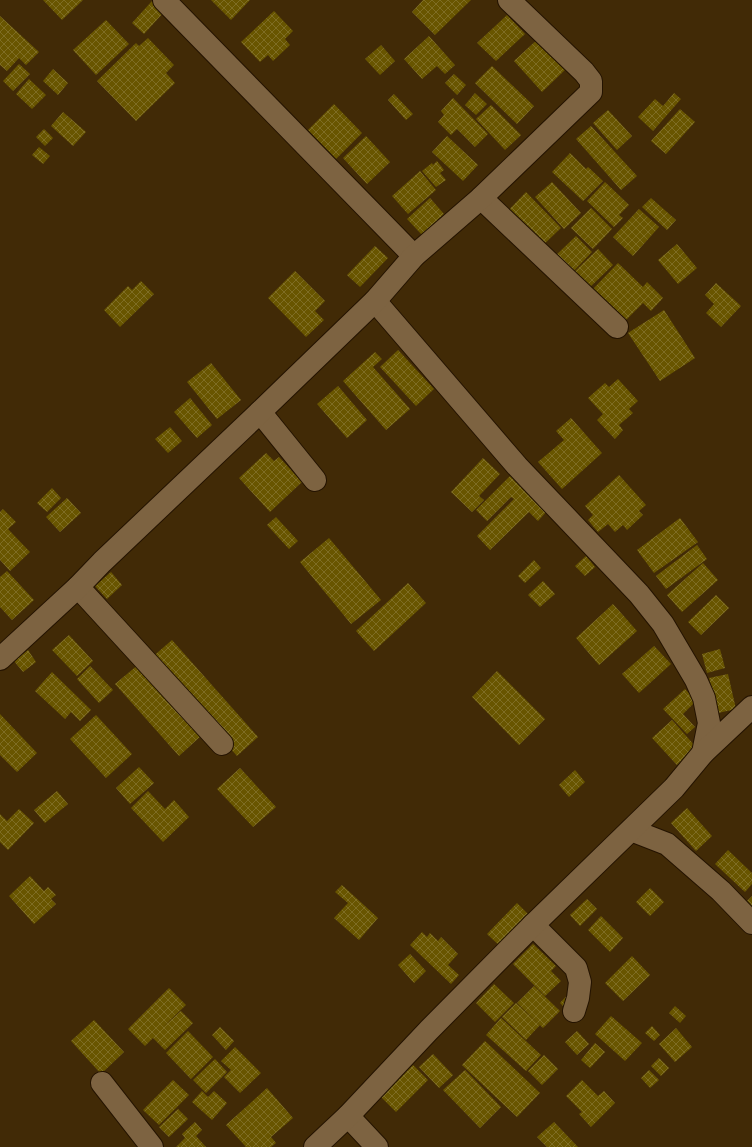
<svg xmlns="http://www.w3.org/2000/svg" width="752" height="1147" viewBox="0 0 752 1147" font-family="'DM Sans',sans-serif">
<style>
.building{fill:url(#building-cross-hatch)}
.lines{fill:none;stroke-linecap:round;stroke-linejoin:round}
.minor-casing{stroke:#241300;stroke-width:24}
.minor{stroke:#7d6341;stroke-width:22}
</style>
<defs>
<pattern id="building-cross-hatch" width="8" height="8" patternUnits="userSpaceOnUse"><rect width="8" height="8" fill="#685500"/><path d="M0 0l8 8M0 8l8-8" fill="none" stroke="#7e6d24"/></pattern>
</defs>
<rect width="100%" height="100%" fill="#412a06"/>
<!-- building -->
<g class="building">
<polygon points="43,0 83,0 62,20"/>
<polygon points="211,0 250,0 231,20"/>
<polygon points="423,0 471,0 435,35 412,12"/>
<polygon points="152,1 164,12 144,34 132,23"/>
<polygon points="274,11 293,31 285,39 290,45 273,61 268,55 260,62 241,42"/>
<polygon points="507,15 525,34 496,61 477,43"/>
<polygon points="0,16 39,52 26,65 19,58 7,71 0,65"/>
<polygon points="106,20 129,44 96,75 73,50"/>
<polygon points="429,36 455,65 445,74 437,66 422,79 404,59"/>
<polygon points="148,38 174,65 166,73 175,83 136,121 97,81 136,43 139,46"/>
<polygon points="539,38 567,68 542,92 514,61"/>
<polygon points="381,45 395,61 380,75 365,59"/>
<polygon points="19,64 30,74 13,91 3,81"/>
<polygon points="492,66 534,106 517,124 475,83"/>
<polygon points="53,69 68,83 58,95 43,81"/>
<polygon points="454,74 466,85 457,95 445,83"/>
<polygon points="29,79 46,95 32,109 16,94"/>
<polygon points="475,93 487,104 476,115 465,105"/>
<polygon points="674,93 681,99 653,131 638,117 655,99 663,106"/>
<polygon points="394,94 413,114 406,120 388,100"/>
<polygon points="453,98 488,134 475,147 457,129 451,135 438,122 444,115 441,111"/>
<polygon points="334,104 362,133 336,159 308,130"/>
<polygon points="491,105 521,135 505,150 476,119"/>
<polygon points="680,109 695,122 666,154 651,141"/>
<polygon points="608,110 632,136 617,150 593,123"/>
<polygon points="63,112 86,132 73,146 51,126"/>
<polygon points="591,126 637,176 621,190 576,139"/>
<polygon points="44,129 53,138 45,146 36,137"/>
<polygon points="366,136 390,162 367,184 343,158"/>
<polygon points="447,136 478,165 463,181 432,152"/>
<polygon points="39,147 50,156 43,164 32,155"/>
<polygon points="570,153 586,169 588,167 603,181 583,201 552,172"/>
<polygon points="437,161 444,170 440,173 446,180 436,187 422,171 432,163 433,165"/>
<polygon points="420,171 436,190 408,214 392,196"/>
<polygon points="552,182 581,213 564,229 535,197"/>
<polygon points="605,182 629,205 619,215 623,218 614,227 587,201"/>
<polygon points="526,192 561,228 539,249 505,214"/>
<polygon points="430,198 444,214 422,235 407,219"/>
<polygon points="651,198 676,220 667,230 642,207"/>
<polygon points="591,208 612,229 593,249 571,228"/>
<polygon points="639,209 659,227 633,256 613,237"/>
<polygon points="576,236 592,252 570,275 553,258"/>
<polygon points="677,244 697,268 678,284 658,260"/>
<polygon points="375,246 388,258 360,287 347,275"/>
<polygon points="598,249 613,265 588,289 573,273"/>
<polygon points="618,263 643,287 647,282 663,298 651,311 643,303 625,321 593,289"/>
<polygon points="295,271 325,301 315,311 324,320 306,337 268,298"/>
<polygon points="141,281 154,294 120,327 104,310 128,286 132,290"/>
<polygon points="716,283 741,306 721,327 706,313 714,304 705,295"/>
<polygon points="664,310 695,358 660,381 628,333"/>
<polygon points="398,350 434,389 416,406 380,367"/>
<polygon points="375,352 382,359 373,367 410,409 386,430 343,381"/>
<polygon points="211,363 241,400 217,419 187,382"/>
<polygon points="618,379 638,401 629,409 633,413 619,425 623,430 615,439 597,420 603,414 588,398 605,383 609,387"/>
<polygon points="338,386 367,420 347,438 317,404"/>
<polygon points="190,398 212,425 197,438 174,412"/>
<polygon points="571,418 602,453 562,489 538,462 564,440 556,431"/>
<polygon points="170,427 182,441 168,453 155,439"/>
<polygon points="266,453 274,461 279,457 302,482 270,512 239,478"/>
<polygon points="483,458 500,474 479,496 484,500 472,512 451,492"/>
<polygon points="511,475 547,511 538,521 529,512 490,550 477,536 514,499 511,497 487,521 476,510"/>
<polygon points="619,475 646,505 639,511 643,515 627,530 623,525 615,532 608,524 598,532 588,520 593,515 585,506"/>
<polygon points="52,488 61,498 47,512 37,503"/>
<polygon points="67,498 81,513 60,532 46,517"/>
<polygon points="3,509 16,522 8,529 30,552 10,571 0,560 0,512"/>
<polygon points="276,517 298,541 289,549 267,525"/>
<polygon points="680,518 698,542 654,573 637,550"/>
<polygon points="329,538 381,600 351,624 300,562"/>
<polygon points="697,545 707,559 666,589 656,576"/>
<polygon points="586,556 595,567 585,576 575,566"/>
<polygon points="534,560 541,568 525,583 518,576"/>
<polygon points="703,563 718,580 682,612 667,595"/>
<polygon points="7,571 34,600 12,620 0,607 0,577"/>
<polygon points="111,572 122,585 107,599 95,586"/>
<polygon points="543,581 555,594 540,607 528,595"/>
<polygon points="408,583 426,603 374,651 356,631"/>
<polygon points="716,595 729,608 701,635 688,622"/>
<polygon points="613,604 637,631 599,665 576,638"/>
<polygon points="69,635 93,661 77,676 52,650"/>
<polygon points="172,640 258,737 237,756 150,659"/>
<polygon points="654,646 671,664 639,693 622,674"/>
<polygon points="720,649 725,668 707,673 702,654"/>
<polygon points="28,650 36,662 23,672 14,661"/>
<polygon points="139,664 202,735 179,756 115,684"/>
<polygon points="90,666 113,690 99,703 77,679"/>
<polygon points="497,671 545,719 519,745 472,697"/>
<polygon points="52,672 91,710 80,721 71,712 65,719 35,691"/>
<polygon points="728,674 736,709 718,713 709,678"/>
<polygon points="685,689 696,701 683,714 695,727 687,734 663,709"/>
<polygon points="0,714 37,753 17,772 0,755"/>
<polygon points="96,715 132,754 106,778 70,739"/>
<polygon points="672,720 696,747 677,765 652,738"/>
<polygon points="139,767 154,783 130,804 116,788"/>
<polygon points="240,768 276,807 253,827 217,789"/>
<polygon points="575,770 585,782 569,797 559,785"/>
<polygon points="57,791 68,804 45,823 34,810"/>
<polygon points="148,791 165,809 174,800 189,817 163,842 131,808"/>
<polygon points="687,808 712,836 696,851 671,823"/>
<polygon points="19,809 34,823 8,850 0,842 0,814 7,821"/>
<polygon points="728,850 752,873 752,884 745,892 715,864"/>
<polygon points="30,876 44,891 48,887 56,895 51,899 56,904 34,924 9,896"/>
<polygon points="342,885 378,918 359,940 334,918 348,903 335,892"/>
<polygon points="650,888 664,902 650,916 636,902"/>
<polygon points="752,896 752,907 747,901"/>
<polygon points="587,899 597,909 580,926 570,915"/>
<polygon points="517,903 533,919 503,949 487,934"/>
<polygon points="601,916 623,938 610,952 588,930"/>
<polygon points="422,932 427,937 430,933 438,941 441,937 458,954 448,965 459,975 451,984 410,945"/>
<polygon points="533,944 556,966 551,971 561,981 545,996 513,964"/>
<polygon points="410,954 426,971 414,983 398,965"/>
<polygon points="632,956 650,975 623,1001 605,983"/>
<polygon points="494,984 514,1003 495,1022 476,1003"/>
<polygon points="534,986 560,1011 543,1028 517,1003"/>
<polygon points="169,988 186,1005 162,1028 181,1011 193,1023 165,1050 153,1038 145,1046 128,1029"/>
<polygon points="570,992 565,1008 560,1003"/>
<polygon points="516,1003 540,1025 526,1040 502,1017"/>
<polygon points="675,1006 686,1016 680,1023 669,1013"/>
<polygon points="611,1016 642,1043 625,1061 595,1034"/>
<polygon points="501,1018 541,1055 526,1071 486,1035"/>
<polygon points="94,1020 124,1052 101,1074 71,1041"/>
<polygon points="652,1026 660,1035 654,1041 645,1033"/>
<polygon points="220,1027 234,1041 226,1050 212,1035"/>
<polygon points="676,1028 692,1047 675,1062 659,1044"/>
<polygon points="188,1031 213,1057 191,1079 166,1053"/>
<polygon points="577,1031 589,1044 577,1055 565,1042"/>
<polygon points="485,1041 540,1093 517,1117 462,1065"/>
<polygon points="595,1043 605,1052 590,1068 581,1060"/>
<polygon points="235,1047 261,1073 240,1093 224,1077 231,1070 221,1061"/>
<polygon points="433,1054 453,1075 439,1088 419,1067"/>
<polygon points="544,1055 558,1069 542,1085 528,1071"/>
<polygon points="659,1058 669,1068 661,1076 651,1066"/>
<polygon points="215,1059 227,1072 206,1093 193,1080"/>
<polygon points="413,1065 428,1080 396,1112 381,1097"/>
<polygon points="465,1070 501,1107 480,1128 443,1090"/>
<polygon points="649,1070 659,1080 650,1088 641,1078"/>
<polygon points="173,1080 189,1095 159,1125 143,1110"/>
<polygon points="582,1080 598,1096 604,1091 615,1103 591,1127 579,1114 582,1112 566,1096"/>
<polygon points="267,1088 293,1118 271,1137 276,1143 271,1147 246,1147 226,1125"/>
<polygon points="202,1091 208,1097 214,1091 227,1103 212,1120 192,1102"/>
<polygon points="178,1109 188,1119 169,1137 159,1127"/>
<polygon points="195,1122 202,1130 196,1136 206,1147 176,1147 185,1138 182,1134"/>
<polygon points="554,1122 578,1147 547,1147 537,1137"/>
</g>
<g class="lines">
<!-- minor casing -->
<g class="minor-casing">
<g id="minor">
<polyline points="164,0 414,256"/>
<polyline points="481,198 617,327"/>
<polyline points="375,301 517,466 639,594 663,624 696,680 704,698 709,723 703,753"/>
<polyline points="260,412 315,480"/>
<polyline points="78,587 222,744"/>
<polyline points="0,659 78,587 102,562 260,412 375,301 414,256 481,198 591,92 591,81 584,72 509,0"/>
<polyline points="631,830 667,844 721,891 752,923"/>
<polyline points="533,925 576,968 580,982 578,998 574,1011"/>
<polyline points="102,1083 152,1147"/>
<polyline points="348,1116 377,1147"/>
<polyline points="315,1147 348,1116 429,1030 533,925 674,788 703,753 752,707"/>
</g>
</g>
<!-- minor -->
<use href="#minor" class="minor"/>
</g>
</svg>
